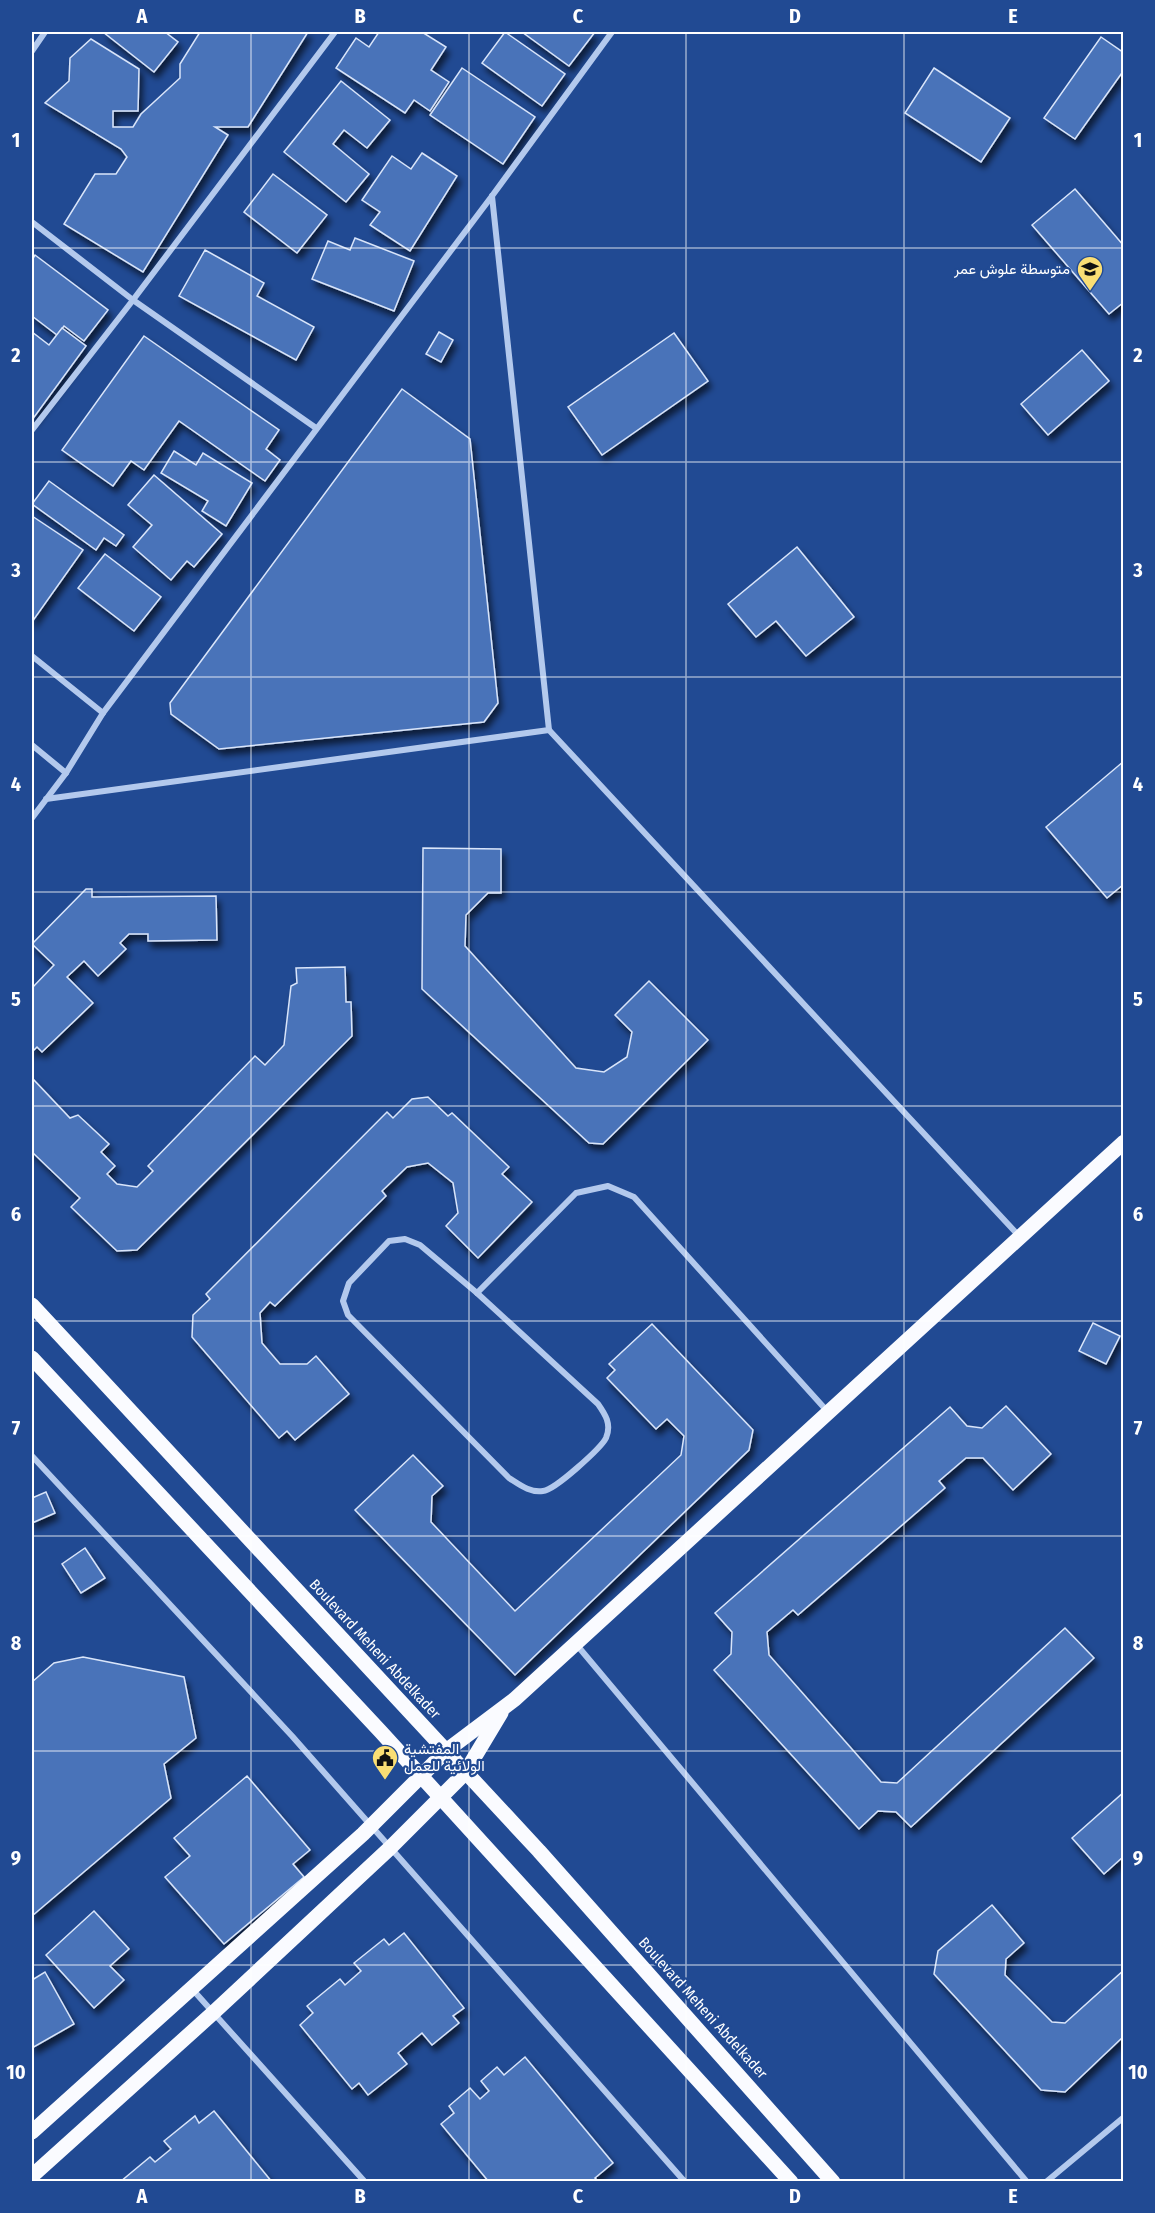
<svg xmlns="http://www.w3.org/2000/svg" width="1155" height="2213" viewBox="0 0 1155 2213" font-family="'Fira Sans Condensed',Vazirmatn,sans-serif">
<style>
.building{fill:#4973b9;stroke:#d9e5fa;stroke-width:1.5;filter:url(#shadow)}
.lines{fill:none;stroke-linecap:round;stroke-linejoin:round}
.street{stroke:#b3c9ed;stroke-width:6}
.primary{stroke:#fafbff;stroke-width:15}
.grid{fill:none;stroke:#fff;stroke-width:1.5;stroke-opacity:0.55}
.labels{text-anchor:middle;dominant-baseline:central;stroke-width:4.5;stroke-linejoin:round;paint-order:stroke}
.poi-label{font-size:15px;fill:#fff;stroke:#214a93;text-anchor:end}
.street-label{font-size:15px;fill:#fff;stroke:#214a93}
.neatline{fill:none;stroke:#fff;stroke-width:2}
.grid-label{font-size:20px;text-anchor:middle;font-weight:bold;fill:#fff}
</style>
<defs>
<filter id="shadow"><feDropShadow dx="3.5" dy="6" stdDeviation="3" flood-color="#0009"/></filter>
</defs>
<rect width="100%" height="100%" fill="#214a93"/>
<!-- building -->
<g class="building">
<polygon points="103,32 165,32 178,42 154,72"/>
<polygon points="200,32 308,32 248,127 215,127 228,135 143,272 64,224 95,174 116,174 127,157 121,149 45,103 69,81 70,58 91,39 139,69 138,111 113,111 113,127 133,127 141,114 180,78 180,64"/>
<polygon points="379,32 422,32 446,47 431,70 449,82 430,111 414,100 405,113 336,68 356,38 369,47"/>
<polygon points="505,32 565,74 542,106 482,63"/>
<polygon points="522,32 595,32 569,66"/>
<polygon points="1101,37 1124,53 1124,70 1075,139 1044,118"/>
<polygon points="462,68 535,117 503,164 430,115"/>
<polygon points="934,68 1010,118 981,162 905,113"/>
<polygon points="341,81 390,120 367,148 344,130 333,144 369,174 346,202 284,152"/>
<polygon points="422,153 457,176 410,251 370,225 380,212 362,200 392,156 411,169"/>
<polygon points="273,174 327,215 297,253 244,212"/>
<polygon points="1075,189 1124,246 1124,302 1109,314 1032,225"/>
<polygon points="355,238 414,261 394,311 312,279 328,241 350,250"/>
<polygon points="205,250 264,283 257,296 314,327 296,360 179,296"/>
<polygon points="35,255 108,310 84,341 64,326 57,335 32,316 32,260"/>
<polygon points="62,328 86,346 32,420 32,332 49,345"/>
<polygon points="439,332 453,340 441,362 426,354"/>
<polygon points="674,333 708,381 602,455 568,407"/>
<polygon points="144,336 279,430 266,449 280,460 265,481 179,421 144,470 131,461 113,486 62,450"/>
<polygon points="1082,350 1109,381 1048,435 1021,404"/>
<polygon points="402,389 470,439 498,703 484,722 219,749 171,714 170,703"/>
<polygon points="174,451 196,465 203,453 252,483 226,526 202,511 208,501 161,473"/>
<polygon points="154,475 222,534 194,567 187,561 171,580 133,547 152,525 128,505"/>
<polygon points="49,481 124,535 116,546 104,538 96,550 32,504"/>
<polygon points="32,516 83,550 32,622"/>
<polygon points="797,547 854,617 806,656 776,621 756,637 728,604"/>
<polygon points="105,554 161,597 134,631 78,588"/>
<polygon points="1124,761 1124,884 1107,898 1046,827"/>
<polygon points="423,848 501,849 501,893 488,893 466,915 465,946 576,1068 604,1072 627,1057 632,1032 615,1015 649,981 708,1040 603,1144 589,1143 422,989"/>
<polygon points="86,889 92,889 92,897 216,896 217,940 148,941 148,934 129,934 120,943 126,949 98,976 84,961 67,977 93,1003 42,1052 37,1047 32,1052 32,988 54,965 32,944"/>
<polygon points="345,967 346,1002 351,1002 352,1036 137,1250 117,1251 71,1207 80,1198 32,1152 32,1078 70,1118 78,1115 109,1144 101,1152 115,1166 107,1174 117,1184 137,1187 153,1171 148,1166 255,1056 265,1065 284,1045 291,986 297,983 296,968"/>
<polygon points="428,1097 448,1116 452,1113 509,1167 502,1174 532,1202 478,1258 446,1226 458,1213 453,1183 428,1163 407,1167 382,1191 386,1196 275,1306 270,1302 260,1313 262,1343 280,1364 307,1364 316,1356 349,1394 295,1440 287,1431 279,1438 192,1337 193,1315 210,1299 206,1294 387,1112 393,1118 412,1099"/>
<polygon points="1093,1323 1120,1336 1106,1364 1079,1351"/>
<polygon points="652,1324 753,1430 749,1450 515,1675 355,1510 413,1455 443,1486 432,1496 431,1522 515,1611 681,1455 684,1436 667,1419 656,1429 607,1378 615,1370 609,1364"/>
<polygon points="1006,1406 1051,1454 1013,1490 983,1458 966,1458 939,1481 945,1488 798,1615 793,1610 767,1632 769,1655 881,1782 897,1783 1065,1628 1094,1658 911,1827 896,1812 878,1811 859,1829 714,1670 731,1654 732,1632 715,1613 950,1407 967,1426 982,1428"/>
<polygon points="46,1492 55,1513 32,1523 32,1498"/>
<polygon points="85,1548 105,1578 81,1593 62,1564"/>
<polygon points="83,1657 184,1677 196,1738 164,1764 171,1798 32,1916 32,1682 54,1663"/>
<polygon points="247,1776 310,1850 293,1864 304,1877 224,1944 165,1877 190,1856 174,1838"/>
<polygon points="1124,1792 1124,1856 1104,1874 1072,1838"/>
<polygon points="992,1905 1024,1943 1006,1959 1005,1975 1052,2022 1065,2023 1124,1970 1124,2036 1065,2092 1041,2090 934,1974 938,1951"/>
<polygon points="94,1911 129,1949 110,1966 124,1980 94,2008 46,1955"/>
<polygon points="404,1933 464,2008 453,2016 459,2023 432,2045 422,2033 398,2053 407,2064 368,2095 359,2083 352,2089 300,2025 313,2013 307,2006 340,1979 345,1985 361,1971 354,1963 384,1939 389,1945"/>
<polygon points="45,1972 74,2024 32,2048 32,1980"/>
<polygon points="525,2057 613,2163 595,2178 599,2182 489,2182 441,2124 454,2113 449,2106 470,2088 480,2099 489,2091 481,2081 497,2067 504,2075"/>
<polygon points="214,2111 272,2182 120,2182 150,2157 155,2162 171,2149 164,2141 195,2116 199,2123"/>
</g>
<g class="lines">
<!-- street -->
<g class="street">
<polyline points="32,51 45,32"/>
<polyline points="32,222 133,300 316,428"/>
<polyline points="32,430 133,300 335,32"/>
<polyline points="32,656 103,713"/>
<polyline points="549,730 1020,1237"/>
<polyline points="32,745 66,773"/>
<polyline points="46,799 549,730 492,196"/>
<polyline points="32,818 66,773 103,713 492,196 612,32"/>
<path d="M405,1239l15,6 57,48 121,111c7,10 14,20 8,34 -5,10 -51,52 -63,53 -13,2 -23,-6 -34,-13l-161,-163 -5,-14 6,-18 40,-42z"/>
<polyline points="477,1293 576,1193 608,1186 634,1197 828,1412"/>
<polyline points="32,1456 292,1736 685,2182"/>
<polyline points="576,1644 1027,2182"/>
<polyline points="193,1990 365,2182"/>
<polyline points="1046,2182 1124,2117"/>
</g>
<!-- primary -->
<g class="primary">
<polyline points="32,1305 539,1851 833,2182"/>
<polyline points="32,1358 381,1732 791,2182"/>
<polyline points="32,2132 363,1834 446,1751 515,1699 1124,1142"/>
<polyline points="32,2176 213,2013 390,1848 465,1773 501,1713"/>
</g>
</g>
<!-- grid -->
<path class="grid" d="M251,32v2150M469,32v2150M686,32v2150M904,32v2150M32,248h1092M32,462h1092M32,677h1092M32,892h1092M32,1106h1092M32,1321h1092M32,1536h1092M32,1751h1092M32,1965h1092"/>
<!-- icons -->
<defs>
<g id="school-pin" transform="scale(1.35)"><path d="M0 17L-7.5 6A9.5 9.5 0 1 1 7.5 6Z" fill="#fade74" stroke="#214a93"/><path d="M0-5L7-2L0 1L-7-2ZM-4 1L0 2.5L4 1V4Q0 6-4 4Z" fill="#111"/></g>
<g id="civic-pin" transform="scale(1.35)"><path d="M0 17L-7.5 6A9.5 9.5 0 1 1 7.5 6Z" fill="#fade74" stroke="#214a93"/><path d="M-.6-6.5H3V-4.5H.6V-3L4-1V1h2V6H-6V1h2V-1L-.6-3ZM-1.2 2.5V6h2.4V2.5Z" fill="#111"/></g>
</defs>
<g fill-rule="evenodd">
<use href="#school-pin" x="1090" y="269"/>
<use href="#civic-pin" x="385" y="1758"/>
</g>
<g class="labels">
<!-- poi labels -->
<g class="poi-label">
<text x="1070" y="269">متوسطة علوش عمر</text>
<text x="404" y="1749" text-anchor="start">المفتشية<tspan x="404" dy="17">الولائية للعمل</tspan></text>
</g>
<!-- street labels -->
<g class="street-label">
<text transform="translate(375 1649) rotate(47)">Boulevard Meheni Abdelkader</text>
<text transform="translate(703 2008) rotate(48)">Boulevard Meheni Abdelkader</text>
</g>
</g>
<!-- border -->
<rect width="1155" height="2213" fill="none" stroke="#214a93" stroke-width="66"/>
<rect x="33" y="33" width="1089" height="2147" class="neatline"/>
<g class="grid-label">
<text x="142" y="23">A</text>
<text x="360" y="23">B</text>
<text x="578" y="23">C</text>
<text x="795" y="23">D</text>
<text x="1013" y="23">E</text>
<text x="16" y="147">1</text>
<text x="1138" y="147">1</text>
<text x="16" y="362">2</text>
<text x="1138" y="362">2</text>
<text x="16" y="577">3</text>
<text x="1138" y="577">3</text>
<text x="16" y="791">4</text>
<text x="1138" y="791">4</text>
<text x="16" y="1006">5</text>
<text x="1138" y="1006">5</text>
<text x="16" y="1221">6</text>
<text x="1138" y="1221">6</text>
<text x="16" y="1435">7</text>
<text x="1138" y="1435">7</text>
<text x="16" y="1650">8</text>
<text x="1138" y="1650">8</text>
<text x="16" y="1865">9</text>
<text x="1138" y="1865">9</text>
<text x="16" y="2079">10</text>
<text x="1138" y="2079">10</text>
<text x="142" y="2203">A</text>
<text x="360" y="2203">B</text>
<text x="578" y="2203">C</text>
<text x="795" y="2203">D</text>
<text x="1013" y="2203">E</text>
</g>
</svg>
